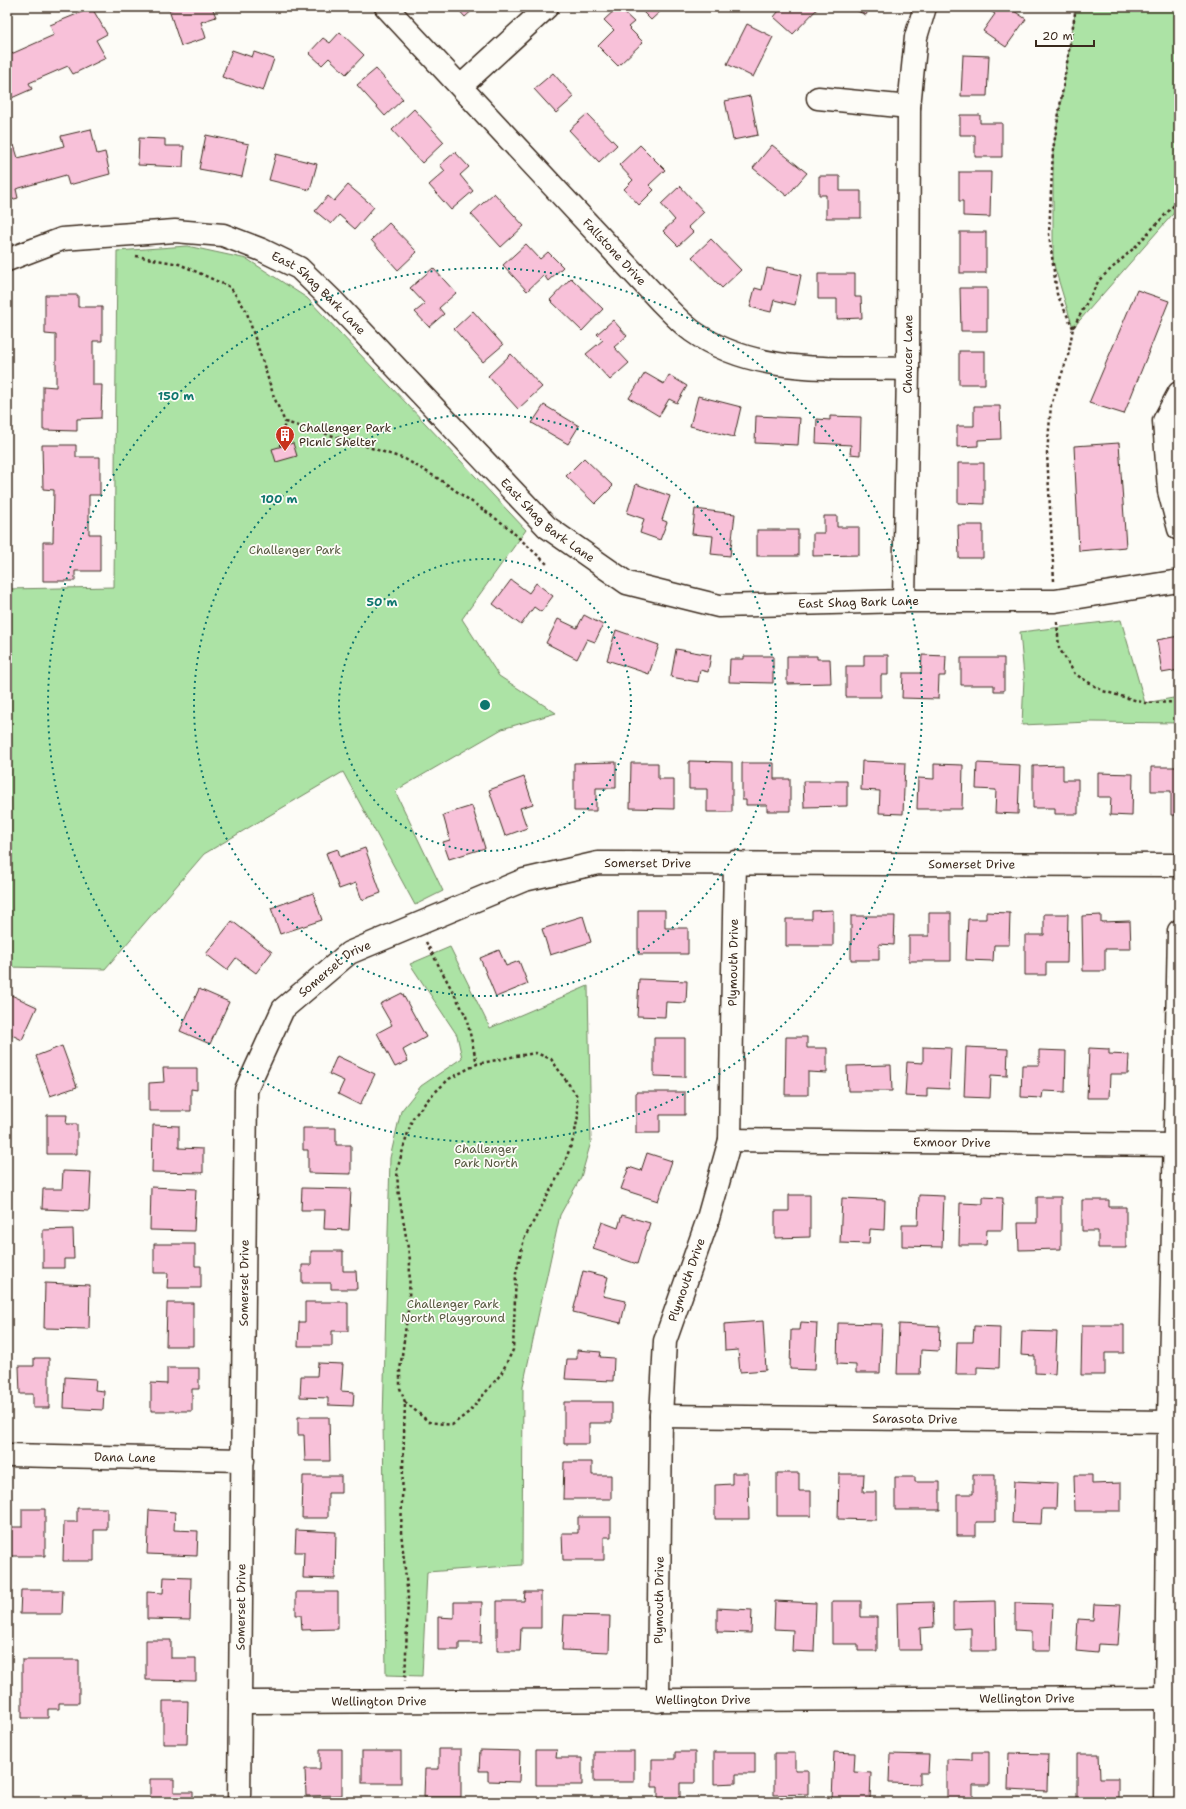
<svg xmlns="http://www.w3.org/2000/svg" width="1186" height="1809" viewBox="0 0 1186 1809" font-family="'Shantell Sans',sans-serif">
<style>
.green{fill:#ace3a5;stroke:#748662}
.building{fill:#f8c1d9;stroke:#3b2a1e}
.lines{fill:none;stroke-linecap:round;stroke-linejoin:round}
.minor-casing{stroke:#3b2a1e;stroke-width:25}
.path{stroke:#3b2a1e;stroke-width:2.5;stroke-dasharray:3 3;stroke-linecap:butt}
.minor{stroke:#fdfcf7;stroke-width:22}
.ring{fill:none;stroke:#0f766e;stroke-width:2;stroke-dasharray:2 4}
.labels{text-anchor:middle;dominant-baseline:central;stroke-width:3.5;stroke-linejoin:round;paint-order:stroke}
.street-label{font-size:12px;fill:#3b2a1e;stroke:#fdfcf7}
.poi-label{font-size:12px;fill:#3b2a1e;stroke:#fdfcf7;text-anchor:start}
.park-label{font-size:12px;fill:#575840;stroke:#fdfcf7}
.centre{fill:#0f766e;stroke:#fdfcf7;stroke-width:2}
.ring-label{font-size:12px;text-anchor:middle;font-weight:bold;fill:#0f766e;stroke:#fdfcf7;stroke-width:3.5;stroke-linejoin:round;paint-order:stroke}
</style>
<rect width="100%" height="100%" fill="#fdfcf7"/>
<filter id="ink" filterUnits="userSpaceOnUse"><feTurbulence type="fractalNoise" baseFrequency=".025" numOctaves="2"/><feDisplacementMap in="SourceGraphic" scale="8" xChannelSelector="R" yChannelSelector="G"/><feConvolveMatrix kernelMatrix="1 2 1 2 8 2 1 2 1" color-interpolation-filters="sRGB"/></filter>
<g filter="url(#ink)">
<!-- green -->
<g class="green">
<polygon points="1076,7 1179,7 1179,207 1073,328 1053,262 1053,150"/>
<polygon points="187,246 247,259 307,298 526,530 462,619 499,676 556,713 502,729 395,791 443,891 415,905 343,772 204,854 105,969 7,967 7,589 114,587 117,251"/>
<polygon points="1121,620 1145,703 1179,697 1179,723 1089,722 1022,725 1024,677 1020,632"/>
<polygon points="450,947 490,1028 588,986 591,1142 581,1177 560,1215 523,1386 522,1565 427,1572 422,1676 386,1675 383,1419 390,1158 401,1111 421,1086 462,1058 457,1035 410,964"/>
</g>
<!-- building -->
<g class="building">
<polygon points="178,7 212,7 216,17 201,22 206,38 181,46 169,10"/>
<polygon points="456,7 476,7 465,17"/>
<polygon points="618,7 634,22 628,27 643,42 618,66 598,46 614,30 604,20"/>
<polygon points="638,7 665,7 651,20"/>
<polygon points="782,7 819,7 793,34 774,17"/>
<polygon points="849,7 870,7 866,15"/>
<polygon points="984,7 1008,7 1026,19 1006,47 983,31 995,14"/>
<polygon points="92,8 107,34 96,40 106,58 73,74 68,66 29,83 32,89 7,100 7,52 9,55 54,35 50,25"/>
<polygon points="747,24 773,37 753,77 727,64"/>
<polygon points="340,32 364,55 346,74 329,58 322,65 309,53 323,38 330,43"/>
<polygon points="232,50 252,57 254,52 274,59 263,91 222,77"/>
<polygon points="963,55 989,56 987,96 961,96"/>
<polygon points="376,69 403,99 385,116 357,85"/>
<polygon points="553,73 574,97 556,113 534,89"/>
<polygon points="750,96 758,135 733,140 725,101"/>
<polygon points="414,109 444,142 422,163 392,130"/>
<polygon points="587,114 617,145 599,162 569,130"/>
<polygon points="960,115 980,115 980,123 1002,123 1002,157 975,157 975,135 960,135"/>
<polygon points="91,129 97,154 105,152 110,174 69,185 66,175 16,189 18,198 7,201 7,147 14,145 18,158 64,146 61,136"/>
<polygon points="206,135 249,144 242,177 199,169"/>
<polygon points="139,138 165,139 165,146 184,146 183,167 138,165"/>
<polygon points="640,145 665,170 649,185 654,190 639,205 624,189 633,180 619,165"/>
<polygon points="772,145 807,173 787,196 753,168"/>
<polygon points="455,152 469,167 460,175 473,191 451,210 429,185 445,171 440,165"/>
<polygon points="276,154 317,164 310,190 269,180"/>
<polygon points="959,172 991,172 990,217 963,216 963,201 959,201"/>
<polygon points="819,176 840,176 840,191 861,191 861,218 826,218 826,195 819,195"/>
<polygon points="348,185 374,207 355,229 339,215 331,224 315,211 328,196 334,201"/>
<polygon points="680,186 704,212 688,227 693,232 678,246 663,231 675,220 661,204"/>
<polygon points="494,193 524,226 501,247 471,214"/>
<polygon points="389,223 417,252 398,270 371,240"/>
<rect x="960" y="232" width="26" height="41"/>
<polygon points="711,239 741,270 722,288 692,257"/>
<polygon points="526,244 540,259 548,252 563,267 548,281 544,275 527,291 503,265"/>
<polygon points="433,268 456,293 439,308 444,314 429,327 415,312 425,304 410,288"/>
<polygon points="767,268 801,275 795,305 774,300 771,312 750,307 755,288 762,290"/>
<polygon points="818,274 855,274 855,297 861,297 862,318 837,319 837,299 818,299"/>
<polygon points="571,278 603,309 582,331 550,300"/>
<polygon points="960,288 987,288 987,331 961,331"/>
<polygon points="1137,290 1169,301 1124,414 1089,403"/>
<polygon points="45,295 78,295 78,307 102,307 102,341 93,341 93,385 102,385 101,418 77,419 77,431 43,430 43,386 56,387 56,335 45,334"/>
<polygon points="473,311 503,345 483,362 454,329"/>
<polygon points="613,320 627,336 614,347 629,363 610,380 586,354 603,340 597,334"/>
<rect x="959" y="351" width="26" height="33"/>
<polygon points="511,354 542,387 518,409 488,376"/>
<polygon points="645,373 664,384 669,375 687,386 677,403 669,399 659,416 629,398"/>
<polygon points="698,396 741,407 734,437 690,426"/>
<polygon points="544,405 579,426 568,444 532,423"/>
<polygon points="974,406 1000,406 1001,439 978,440 978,446 957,447 957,426 974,426"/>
<polygon points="756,416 800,418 798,445 755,443"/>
<polygon points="830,416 861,417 860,455 850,454 851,445 816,443 817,419 830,420"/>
<polygon points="293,443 297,456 276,462 272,449"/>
<polygon points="1119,443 1126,547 1079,551 1074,446"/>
<polygon points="42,445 76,445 76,457 100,457 100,495 89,495 89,534 100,534 100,571 75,571 75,581 43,581 43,542 53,542 54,490 43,489"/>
<polygon points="584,458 613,486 595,504 566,476"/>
<polygon points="958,463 984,463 984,504 958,503"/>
<polygon points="636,484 670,496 662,520 667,522 660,540 640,533 644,519 627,513"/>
<polygon points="695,509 735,514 730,556 711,554 713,536 692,534"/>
<polygon points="824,516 837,516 837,527 859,527 859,555 813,556 813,533 824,533"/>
<polygon points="958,525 983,525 983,558 959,558"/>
<rect x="757" y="530" width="41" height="26"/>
<polygon points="511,580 529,593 536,583 553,596 541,612 534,607 521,625 493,604"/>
<polygon points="584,615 603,625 595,642 587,639 577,659 546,643 558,619 577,628"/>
<polygon points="616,630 659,645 649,674 607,660"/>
<polygon points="1179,636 1179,670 1162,673 1157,640"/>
<polygon points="676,649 711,655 708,672 700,670 698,682 671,677"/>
<polygon points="864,655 888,655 888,675 881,675 881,697 846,697 846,666 864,666"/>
<polygon points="922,655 946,656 945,676 939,676 938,699 902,698 903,673 921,673"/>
<polygon points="744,656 773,656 773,683 729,682 730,659 744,659"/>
<polygon points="787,656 817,656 817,659 830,659 831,683 787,684"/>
<polygon points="961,658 1004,658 1004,691 994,691 994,685 961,685"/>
<polygon points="689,761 732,762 732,812 707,812 707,789 689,789"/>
<polygon points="862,761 905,763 903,814 879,813 880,791 861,790"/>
<polygon points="616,762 616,788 596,788 596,811 574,811 574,763"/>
<polygon points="631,763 658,763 658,779 674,779 674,809 630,808"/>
<polygon points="742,763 774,763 774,779 790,779 790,811 767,811 767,805 746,805 746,800 742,800"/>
<polygon points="977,763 1020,765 1018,814 995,813 996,790 976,789"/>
<polygon points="934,764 963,765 962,809 917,809 918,778 934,779"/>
<polygon points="1063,765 1063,780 1078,780 1078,814 1055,814 1055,808 1033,808 1033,766"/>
<polygon points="1151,767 1179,767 1179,815 1171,815 1171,791 1151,791"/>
<polygon points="1098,773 1133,774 1132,816 1110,815 1111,797 1098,797"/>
<polygon points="524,777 533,804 520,808 527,828 505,836 489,790"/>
<polygon points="803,781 847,781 847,806 804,807"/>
<polygon points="472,806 485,848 449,859 443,842 450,840 443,815"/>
<polygon points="365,848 381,893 362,900 356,883 339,889 326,853 338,849 340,857"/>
<polygon points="313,893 322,920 280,934 271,908"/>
<polygon points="638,910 665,910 665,928 688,928 688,954 638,954"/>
<polygon points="833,910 833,946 786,946 786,919 812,919 812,911"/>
<polygon points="986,912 1010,913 1009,945 994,945 993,961 966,960 968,919 986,919"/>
<polygon points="929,913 951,913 951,961 909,961 909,936 929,936"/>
<polygon points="1044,914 1068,914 1067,963 1046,963 1046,975 1025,975 1025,935 1044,935"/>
<polygon points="1101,915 1101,922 1130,921 1131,949 1105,949 1105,971 1083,971 1082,916"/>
<polygon points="583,916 591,942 550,955 542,929"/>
<polygon points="851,916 895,916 894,945 879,944 879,960 851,960"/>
<polygon points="232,921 272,952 256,973 236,958 227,970 206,954"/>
<polygon points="499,950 506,966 519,961 528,984 496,997 480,958"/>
<polygon points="639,979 687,981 686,1003 666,1002 665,1017 637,1016"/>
<polygon points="199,989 229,1002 210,1044 180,1031"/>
<polygon points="7,993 37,1007 22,1040 12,1035 7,1045"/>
<polygon points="402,993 426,1037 403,1050 408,1061 395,1067 377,1033 392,1025 380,1004"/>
<polygon points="786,1037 807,1037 807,1048 827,1048 827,1073 808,1072 808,1095 785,1095"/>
<polygon points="654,1038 685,1038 685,1077 654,1076"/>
<polygon points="62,1046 77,1087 50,1096 36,1056"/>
<polygon points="923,1047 951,1048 949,1089 927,1088 927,1097 905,1096 907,1062 923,1063"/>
<polygon points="966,1047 1008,1049 1007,1076 991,1075 990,1098 964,1097"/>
<polygon points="1089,1048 1109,1049 1109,1054 1129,1055 1128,1074 1110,1074 1109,1098 1087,1098"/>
<polygon points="1039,1050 1066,1051 1065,1092 1043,1091 1042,1098 1021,1097 1022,1065 1039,1065"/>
<polygon points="337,1056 375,1074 360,1105 338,1094 344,1081 329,1074"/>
<polygon points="891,1065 892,1091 848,1091 847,1066"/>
<polygon points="163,1068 197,1068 197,1090 191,1089 191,1111 149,1111 149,1083 164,1082"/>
<polygon points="636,1092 685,1092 685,1115 660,1115 660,1133 636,1133"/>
<polygon points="47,1115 67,1115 66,1124 77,1124 77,1154 47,1154"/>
<polygon points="153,1125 179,1126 179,1148 203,1149 203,1173 152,1172"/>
<polygon points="303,1128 336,1128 336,1145 351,1145 351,1174 308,1173 308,1150 303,1150"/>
<polygon points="647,1153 672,1161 658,1201 621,1189 629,1167 641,1171"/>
<polygon points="63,1171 91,1172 89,1211 42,1209 43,1189 62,1189"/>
<polygon points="151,1187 196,1189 194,1231 150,1230"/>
<polygon points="302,1188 351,1189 349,1230 324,1229 325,1210 301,1210"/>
<polygon points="789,1195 810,1195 810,1237 775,1238 775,1211 789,1211"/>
<polygon points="919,1195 944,1196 942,1247 902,1246 902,1225 918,1225"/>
<polygon points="983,1197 1003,1198 1002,1230 987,1230 986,1245 959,1245 960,1203 983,1204"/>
<polygon points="1037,1197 1061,1197 1061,1249 1019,1250 1018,1223 1037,1223"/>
<polygon points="842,1198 885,1200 884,1230 870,1229 869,1244 840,1243"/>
<polygon points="1082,1200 1109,1200 1109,1207 1126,1207 1126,1248 1098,1248 1098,1231 1082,1231"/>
<polygon points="622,1215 650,1223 637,1264 593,1249 602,1222 618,1228"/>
<polygon points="73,1229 74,1259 64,1259 64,1268 43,1268 43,1230"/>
<polygon points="154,1244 195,1244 195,1266 201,1266 201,1288 167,1288 168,1273 154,1273"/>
<polygon points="311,1251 343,1251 343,1271 356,1271 357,1289 331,1289 331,1283 302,1283 302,1265 311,1265"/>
<polygon points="583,1271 608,1277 603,1296 626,1301 621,1323 573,1312"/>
<polygon points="45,1283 90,1285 89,1329 44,1328"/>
<polygon points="305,1302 348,1302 348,1331 332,1331 332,1346 298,1346 299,1322 305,1322"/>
<polygon points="167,1303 193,1303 193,1346 166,1346"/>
<polygon points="763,1321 766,1370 740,1372 738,1350 725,1351 724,1324"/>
<polygon points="801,1322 817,1323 815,1370 790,1369 791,1330 800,1330"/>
<polygon points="838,1323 882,1324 880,1373 856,1373 856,1365 837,1364"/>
<polygon points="899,1324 940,1326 939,1351 921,1350 920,1374 897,1374"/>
<polygon points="1082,1325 1124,1325 1124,1353 1105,1353 1105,1375 1081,1375"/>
<polygon points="974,1326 1000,1327 999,1368 977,1367 977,1374 956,1374 957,1342 973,1342"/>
<polygon points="1022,1331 1057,1332 1055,1374 1035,1373 1035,1356 1021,1355"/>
<polygon points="577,1350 601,1352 600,1357 614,1358 613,1381 565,1379 567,1359 577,1359"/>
<polygon points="34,1358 49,1358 49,1408 33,1408 33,1394 20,1394 19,1366 34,1366"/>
<polygon points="318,1363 343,1364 341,1391 354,1392 353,1406 328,1405 328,1398 300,1397 301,1376 317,1376"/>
<polygon points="167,1368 199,1368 199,1389 192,1389 192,1411 151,1411 151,1383 167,1384"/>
<polygon points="65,1377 96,1379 95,1390 104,1391 103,1410 64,1408"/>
<polygon points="564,1402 612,1402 612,1423 589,1423 589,1444 564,1444"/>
<polygon points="298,1417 329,1417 330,1461 305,1461 304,1435 298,1435"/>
<polygon points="564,1462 592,1462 592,1475 611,1475 611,1499 563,1499"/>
<polygon points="732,1473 748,1473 749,1519 715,1519 715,1485 732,1484"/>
<polygon points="777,1473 799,1473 799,1491 811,1491 811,1516 777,1516"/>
<polygon points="839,1474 864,1474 863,1492 876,1492 876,1520 838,1519"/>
<polygon points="973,1474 995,1474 995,1522 976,1522 976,1536 957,1536 957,1494 973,1494"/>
<polygon points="1074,1475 1092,1475 1092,1484 1121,1483 1121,1511 1075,1511"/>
<polygon points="303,1476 341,1476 341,1493 328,1493 328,1518 302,1518"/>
<polygon points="895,1477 915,1477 915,1482 940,1482 940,1510 895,1510"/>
<polygon points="1014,1481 1057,1483 1056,1509 1042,1509 1041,1524 1012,1523"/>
<polygon points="77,1508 107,1508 107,1530 94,1530 94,1561 63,1561 64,1522 77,1522"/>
<polygon points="22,1509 45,1509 45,1556 7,1556 7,1527 22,1527"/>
<polygon points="149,1510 175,1512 174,1530 198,1531 197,1556 147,1554"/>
<polygon points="578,1517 611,1517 611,1537 604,1537 604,1560 563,1560 562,1533 578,1533"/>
<polygon points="296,1530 336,1532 335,1579 303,1578 304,1552 295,1552"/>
<polygon points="164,1577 191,1578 190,1620 147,1619 147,1592 163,1593"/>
<polygon points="21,1590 63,1590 62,1614 20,1614"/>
<polygon points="296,1592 338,1592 338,1629 302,1630 301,1615 296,1615"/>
<polygon points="525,1592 541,1592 541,1628 521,1628 520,1651 497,1651 497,1601 524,1601"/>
<polygon points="775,1601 816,1603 814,1652 792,1651 793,1630 774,1629"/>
<polygon points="832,1601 861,1601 861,1617 877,1617 877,1651 858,1651 858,1644 832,1644"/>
<polygon points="995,1601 996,1651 971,1651 971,1628 953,1629 953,1602"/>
<polygon points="454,1602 482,1602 481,1643 459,1643 459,1650 438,1650 438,1617 454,1618"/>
<polygon points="933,1602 934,1627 920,1628 921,1650 898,1650 897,1603"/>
<polygon points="1015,1603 1053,1604 1051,1651 1031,1651 1031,1631 1015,1630"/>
<polygon points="1094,1604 1121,1605 1118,1645 1098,1644 1097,1653 1076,1651 1078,1619 1093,1620"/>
<polygon points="717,1608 752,1610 751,1633 717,1632"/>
<polygon points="564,1615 610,1616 609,1652 562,1650"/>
<polygon points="146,1640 171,1640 171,1658 196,1658 196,1681 146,1680"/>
<polygon points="22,1660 79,1660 79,1703 59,1703 59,1709 48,1709 48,1718 22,1718"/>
<polygon points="163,1701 188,1701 187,1744 163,1744"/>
<polygon points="320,1749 342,1749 342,1795 306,1796 305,1769 320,1769"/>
<polygon points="439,1749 461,1749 461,1797 424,1797 425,1769 439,1769"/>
<polygon points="480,1750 520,1751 519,1782 488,1781 488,1771 479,1771"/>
<polygon points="536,1750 557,1750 556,1758 582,1758 582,1785 536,1785"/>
<rect x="362" y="1751" width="39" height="32"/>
<rect x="594" y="1751" width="40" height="31"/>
<polygon points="675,1752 695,1752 695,1783 680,1783 680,1799 658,1799 658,1787 652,1787 652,1759 675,1759"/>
<polygon points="714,1752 755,1752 755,1774 736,1774 736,1783 714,1784"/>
<polygon points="834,1752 855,1753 854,1772 871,1773 870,1801 832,1800"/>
<polygon points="972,1752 989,1752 989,1785 973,1785 973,1801 947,1801 947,1759 972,1760"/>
<polygon points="774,1753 795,1753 795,1770 808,1770 808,1794 774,1795"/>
<polygon points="1009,1753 1048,1754 1047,1791 1008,1789"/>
<polygon points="890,1754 929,1755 928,1773 920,1773 920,1784 889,1783"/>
<polygon points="1077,1754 1099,1754 1100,1778 1118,1778 1118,1802 1077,1802"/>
<polygon points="150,1779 174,1779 174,1792 193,1792 193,1802 150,1802"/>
</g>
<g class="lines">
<!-- minor casing -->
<g class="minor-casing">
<g id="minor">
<path id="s1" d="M386,7l275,295c10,10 20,21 31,29 63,45 143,36 216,38"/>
<polyline points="461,86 547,7"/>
<polyline points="818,98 909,107"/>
<path id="s2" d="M7,260l55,-21 113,-8 48,4 39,15 37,18 37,36 211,223 80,56 92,23 185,-5h151l124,-20"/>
<polyline points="1179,393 1164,421 1169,491 1179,529"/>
<path id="s3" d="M904,601l4,-232 1,-262 7,-70 9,-30"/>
<path id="s4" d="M730,1140l445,5"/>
<path id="s5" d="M661,1416l508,6"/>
<path id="s6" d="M7,1455l236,5"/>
<path id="s7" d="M658,1701l3,-285 4,-75 42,-119 23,-82 5,-278"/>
<path id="s8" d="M240,1702l927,-4"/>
<path id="s9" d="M239,1802l7,-712 37,-81 66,-56 175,-73 74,-17 581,2"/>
<polyline points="1165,1802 1169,1422 1179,931"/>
</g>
</g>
<!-- path -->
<g class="path">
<polyline points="136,256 179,264 230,287 246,310 274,397 285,422 344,439 405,459 439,479 505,525 547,564"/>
<polyline points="1073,328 1057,294 1049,234 1053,150 1076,7"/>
<polyline points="280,446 285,422"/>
<polyline points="1054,581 1047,454 1051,405 1068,356 1073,328 1099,280 1134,248 1179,200"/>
<polyline points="1057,622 1059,648 1075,674 1103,691 1145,703 1179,702"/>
<polyline points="426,942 466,1016 477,1064"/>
<polyline points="405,1402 429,1422 452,1425 469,1412 501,1374 513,1350 516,1273 524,1239 563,1167 574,1137 578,1116 577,1096 551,1059 536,1053 516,1056 477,1064 449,1079 431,1096 412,1119 397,1170 398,1189 410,1260 409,1303 400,1370 400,1388 405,1402 401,1532 408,1597 405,1681"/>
</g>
<!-- minor -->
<use href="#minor" class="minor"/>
</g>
</g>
<!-- distance rings -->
<g class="ring">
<circle cx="485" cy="705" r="146"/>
<circle cx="485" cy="705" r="291"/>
<circle cx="485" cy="705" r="437"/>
</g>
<!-- icons -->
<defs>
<g id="building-pin" transform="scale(1)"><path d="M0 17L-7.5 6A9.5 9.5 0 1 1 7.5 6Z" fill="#c8321e" stroke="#fdfcf7"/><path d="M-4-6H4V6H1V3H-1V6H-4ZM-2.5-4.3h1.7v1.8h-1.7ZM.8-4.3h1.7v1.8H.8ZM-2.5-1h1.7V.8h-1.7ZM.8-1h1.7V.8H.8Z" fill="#fff"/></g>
</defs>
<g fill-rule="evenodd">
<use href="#building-pin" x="285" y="435"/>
</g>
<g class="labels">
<!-- street labels -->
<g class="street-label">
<text stroke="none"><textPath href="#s1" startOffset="335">Fallstone Drive</textPath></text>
<text stroke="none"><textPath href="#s2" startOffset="334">East Shag Bark Lane</textPath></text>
<text stroke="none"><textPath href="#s3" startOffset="247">Chaucer Lane</textPath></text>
<text stroke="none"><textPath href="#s2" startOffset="658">East Shag Bark Lane</textPath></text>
<text stroke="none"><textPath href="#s2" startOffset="994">East Shag Bark Lane</textPath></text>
<text stroke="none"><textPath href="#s9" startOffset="1203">Somerset Drive</textPath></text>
<text stroke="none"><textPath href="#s9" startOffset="1527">Somerset Drive</textPath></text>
<text stroke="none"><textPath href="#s7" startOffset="749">Plymouth Drive</textPath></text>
<text stroke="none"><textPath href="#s9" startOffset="867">Somerset Drive</textPath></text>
<text stroke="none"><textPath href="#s4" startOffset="222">Exmoor Drive</textPath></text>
<text stroke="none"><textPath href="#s7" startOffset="425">Plymouth Drive</textPath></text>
<text stroke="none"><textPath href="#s9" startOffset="519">Somerset Drive</textPath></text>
<text stroke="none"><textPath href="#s5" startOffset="254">Sarasota Drive</textPath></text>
<text stroke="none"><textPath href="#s6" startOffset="118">Dana Lane</textPath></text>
<text stroke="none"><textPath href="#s7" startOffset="101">Plymouth Drive</textPath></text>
<text stroke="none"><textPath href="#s9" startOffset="195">Somerset Drive</textPath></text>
<text stroke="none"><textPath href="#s8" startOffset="787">Wellington Drive</textPath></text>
<text stroke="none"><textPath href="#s8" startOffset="139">Wellington Drive</textPath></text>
<text stroke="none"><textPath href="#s8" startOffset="463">Wellington Drive</textPath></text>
</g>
<!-- poi labels -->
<g class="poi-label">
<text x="299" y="428">Challenger Park<tspan x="299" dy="14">Picnic Shelter</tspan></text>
</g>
<!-- park labels -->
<g class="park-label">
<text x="295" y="550">Challenger Park</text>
<text x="486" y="1149">Challenger<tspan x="486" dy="14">Park North</tspan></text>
<text x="453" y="1304">Challenger Park<tspan x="453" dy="14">North Playground</tspan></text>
</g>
</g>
<circle cx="485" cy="705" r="6" class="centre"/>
<g class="ring-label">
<text x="176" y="400">150 m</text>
<text x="279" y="503">100 m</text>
<text x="382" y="606">50 m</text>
</g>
<!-- margin -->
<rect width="1186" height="1809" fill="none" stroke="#fdfcf7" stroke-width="24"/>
<rect x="12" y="12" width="1162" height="1785" fill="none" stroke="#3b2a1e" stroke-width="1.5" filter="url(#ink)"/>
<!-- scale -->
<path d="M1036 40v6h58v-6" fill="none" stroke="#3b2a1e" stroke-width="2"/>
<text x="1042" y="40" font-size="12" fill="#3b2a1e" stroke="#fdfcf7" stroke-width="3" paint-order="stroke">20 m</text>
</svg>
